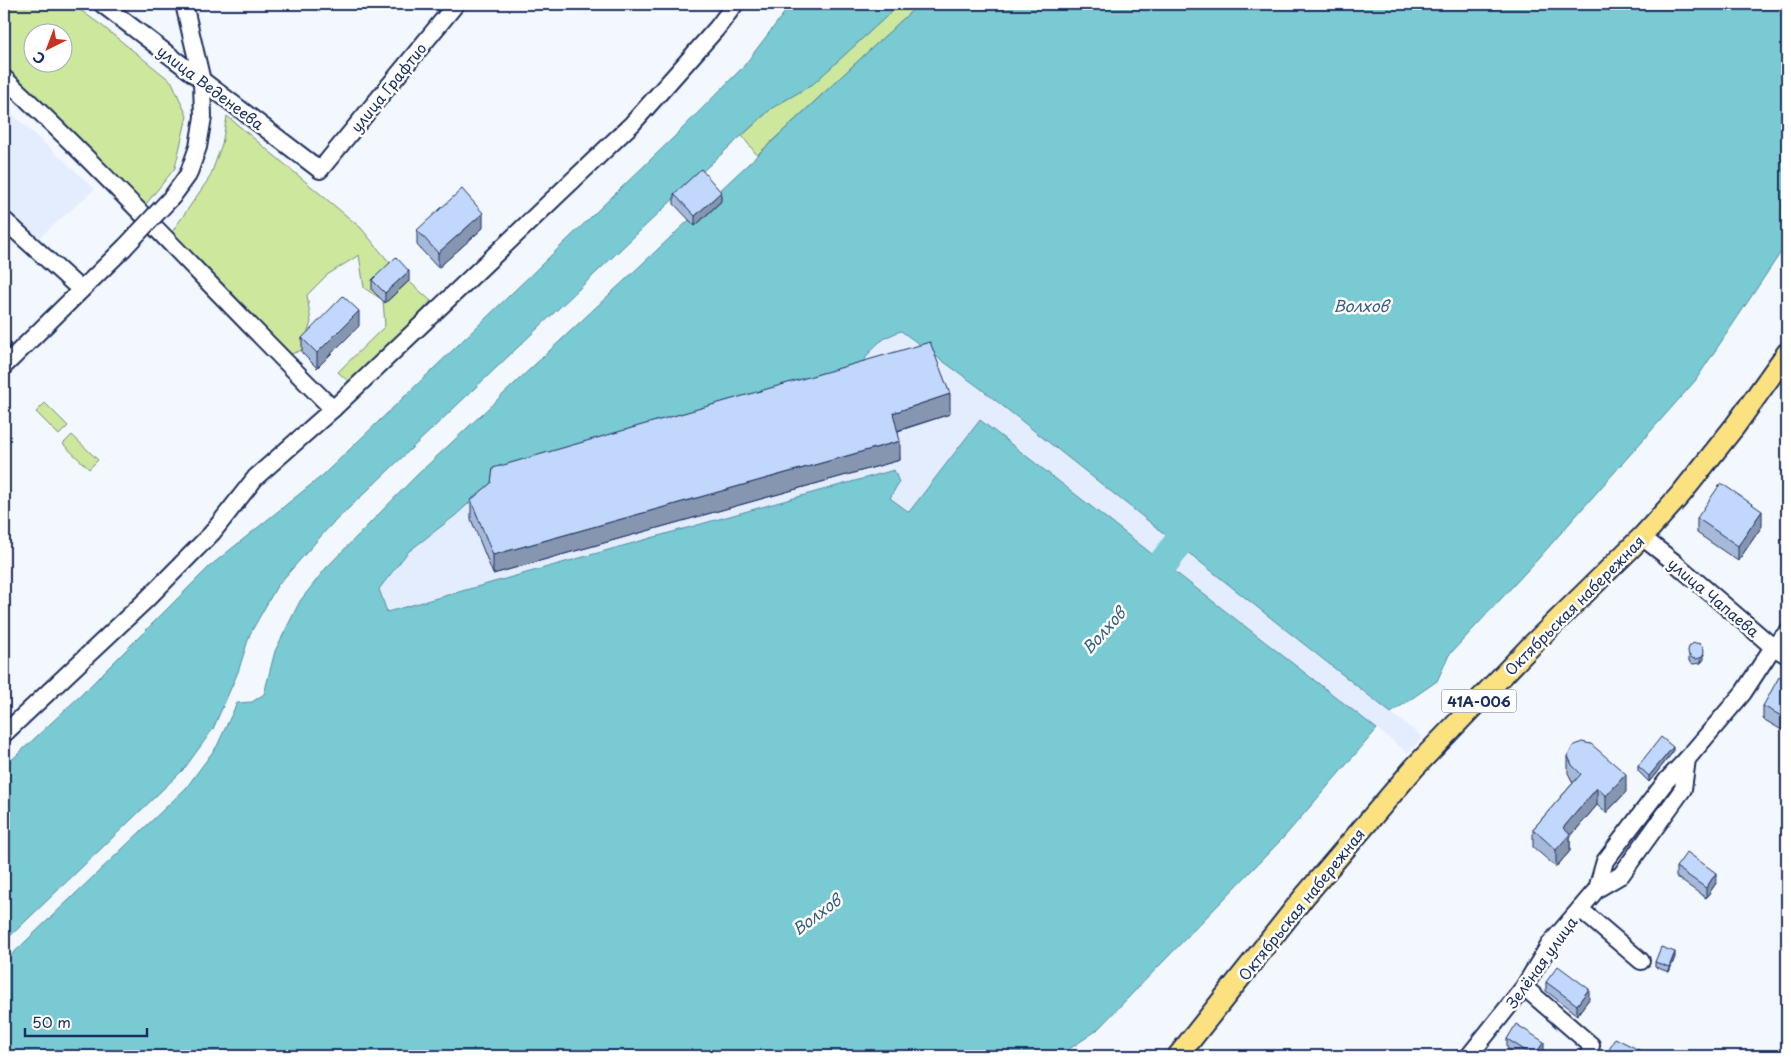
<svg xmlns="http://www.w3.org/2000/svg" width="1791" height="1060" viewBox="0 0 1791 1060" font-family="'Playpen Sans',sans-serif">
<style>
.built{fill:#e4edfd}
.green{fill:#cde79d;stroke:#748b7e;fill-rule:evenodd}
.water{fill:#79cad3;stroke:#538ca4}
.lines{fill:none;stroke-linecap:round;stroke-linejoin:round}
.river{stroke:#79cad3;stroke-width:30}
.minor-casing{stroke:#1b2f5e;stroke-width:20}
.major-casing{stroke:#1b2f5e;stroke-width:24}
.minor{stroke:#fff;stroke-width:16}
.major{stroke:#fbe180;stroke-width:20}
.minor-bridge-casing{stroke:#1b2f5e;stroke-width:20;stroke-linecap:butt}
.minor-bridge{stroke:#fff;stroke-width:16}
.wall{fill:#a6b9d8;stroke:#1b2f5e}
.shaded-wall{fill:#8796b0;stroke:#1b2f5e}
.building{fill:#c1d7fb;stroke:#1b2f5e}
.labels{text-anchor:middle;dominant-baseline:central;stroke-width:5;stroke-linejoin:round;paint-order:stroke}
.shield{fill:#fff;stroke:#5f6d8e;stroke-width:1}
.shield-label{font-size:14px;font-weight:bold;fill:#1b2f5e}
.street-label{font-size:15px;fill:#1b2f5e;stroke:#fff}
.water-label{font-size:16px;font-style:italic;fill:#375e81;stroke:#fff}
</style>
<rect width="100%" height="100%" fill="#f3f7fe"/>
<filter id="ink" filterUnits="userSpaceOnUse"><feTurbulence type="fractalNoise" baseFrequency=".02" numOctaves="2"/><feDisplacementMap in="SourceGraphic" scale="10" xChannelSelector="R" yChannelSelector="G"/><feConvolveMatrix kernelMatrix="1 2 1 2 8 2 1 2 1" color-interpolation-filters="sRGB"/></filter>
<g filter="url(#ink)">
<!-- built -->
<g class="built">
<polygon points="4,107 95,189 39,238 4,207"/>
<polygon points="901,331 980,388 1422,737 1408,753 980,420 909,513 890,498 387,612 379,589 408,552 456,515 492,482 867,372 864,361 870,350 887,336"/>
</g>
<!-- green -->
<g class="green">
<path d="M4,4h68l29,21 71,57 15,34 -12,52 -29,36 -142,-127zM32,32h30v30h-30z"/>
<polygon points="900,4 919,4 757,155 742,136 772,108 813,84"/>
<polygon points="227,116 361,228 394,268 431,301 379,358 349,382 338,372 385,326 383,300 364,288 359,255 327,275 307,295 311,322 302,350 291,354 170,235 210,177 222,144"/>
<polygon points="45,403 68,426 59,435 36,412"/>
<polygon points="72,435 98,460 89,469 63,444"/>
</g>
<!-- water -->
<g class="water">
<polygon points="791,4 900,4 813,84 772,108 703,171 329,527 277,586 250,634 238,672 213,729 184,769 4,942 4,767 81,695 210,566 323,475 673,138 743,67"/>
<path d="M919,4h868v239l-92,138 -157,178 -89,96 -12,26 -46,32 -411,-325 -79,-57c-17,6 -28,14 -37,30l3,12 -375,109 -36,33 -48,37 -29,37 8,23 507,-142 5,12 -9,16 19,14 71,-92 397,309 -93,108 -188,194 -37,25h-1055v-94l182,-174 31,-42 20,-43 15,-1 12,-8 11,-43 25,-50 26,-33 91,-93 272,-255 6,6 26,-24 -6,-7z"/>
</g>
<g class="lines">
<!-- river -->
<polyline class="river" points="1136,594 1159,569 1202,511"/>
<!-- minor casing -->
<g class="minor-casing">
<g id="minor">
<polyline points="102,4 320,170 456,4"/>
<path d="M4,78c114,106 218,222 329,331"/>
<polyline points="172,197 188,175 198,147 203,117 202,81 184,4"/>
<polyline points="4,220 81,290"/>
<polyline points="4,366 124,248"/>
<polyline points="1642,537 1674,562 1773,647 1787,655"/>
<polyline points="4,734 146,600 212,533 256,477 333,409 632,124 717,28 735,4"/>
<polyline points="1597,889 1605,861 1667,780 1687,759"/>
<polyline points="1580,909 1641,961"/>
<polyline points="1524,987 1591,1045 1589,1056"/>
<polyline points="1469,1056 1524,987 1550,944 1597,889 1621,875 1683,789 1687,759 1743,693 1773,647 1787,633"/>
</g>
</g>
<!-- major casing -->
<g class="major-casing">
<polyline id="major" points="1178,1056 1304,897 1414,768 1530,647 1642,537 1681,494 1735,426 1787,353"/>
</g>
<!-- minor -->
<use href="#minor" class="minor"/>
<!-- major -->
<use href="#major" class="major"/>
<!-- minor-bridge casing -->
<g class="minor-bridge-casing">
<polyline id="minor-bridge" points="124,248 172,197"/>
</g>
<!-- minor-bridge -->
<use href="#minor-bridge" class="minor-bridge"/>
</g>
<!-- wall -->
<g class="wall">
<polygon points="674,194 721,201 695,226 674,204"/>
<polygon points="483,228 438,268 417,245 417,230"/>
<polygon points="372,280 409,281 385,303 372,290"/>
<polygon points="359,326 317,368 302,353 302,338"/>
<polygon points="950,414 898,431 900,460 493,574 471,519 471,500"/>
<polygon points="1697,518 1762,526 1738,561 1697,533"/>
<polygon points="1689,648 1704,659 1701,663 1693,664 1689,661"/>
<polygon points="1787,681 1787,733 1763,719 1763,706"/>
<polygon points="1673,752 1649,782 1638,771 1638,766"/>
<polygon points="1568,756 1626,792 1606,813 1597,805 1570,837 1570,851 1556,867 1533,847 1533,829 1573,783 1568,773"/>
<polygon points="1676,867 1716,883 1706,898 1676,877"/>
<polygon points="1675,957 1669,972 1655,967 1655,962"/>
<polygon points="1546,982 1589,999 1577,1015 1546,991"/>
<polygon points="1507,1039 1544,1052 1541,1056 1519,1056 1507,1048"/>
</g>
<!-- shaded-wall -->
<g class="shaded-wall">
<polygon points="721,192 721,201 695,226 695,216"/>
<polygon points="483,213 483,228 438,268 438,253"/>
<polygon points="409,271 409,281 385,303 385,293"/>
<polygon points="359,311 359,326 317,368 317,353"/>
<polygon points="950,394 950,414 893,432 893,413"/>
<polygon points="900,441 900,460 493,574 493,555"/>
<polygon points="1762,511 1762,526 1738,561 1738,546"/>
<polygon points="1704,654 1704,659 1701,663 1701,658"/>
<polygon points="1673,747 1673,752 1649,782 1649,776"/>
<polygon points="1626,774 1626,792 1606,813 1606,796"/>
<polygon points="1597,788 1597,805 1570,837 1570,851 1556,867 1556,850 1563,828"/>
<polygon points="1716,873 1716,883 1706,898 1706,888"/>
<polygon points="1675,952 1675,957 1669,972 1669,967"/>
<polygon points="1589,989 1589,999 1577,1015 1577,1005"/>
<polygon points="1544,1042 1544,1052 1541,1056 1534,1056"/>
</g>
<!-- building -->
<g class="building">
<polygon points="701,169 721,192 695,216 674,194"/>
<polygon points="462,189 483,213 438,253 417,230"/>
<polygon points="396,257 409,271 385,293 372,280"/>
<polygon points="343,296 359,311 317,353 302,338"/>
<polygon points="930,342 950,394 893,413 900,441 493,555 471,500 491,483 493,468"/>
<polygon points="1721,483 1762,511 1738,546 1697,518"/>
<circle cx="1696" cy="651" r="8"/>
<polygon points="1779,677 1787,681 1787,719 1763,706"/>
<polygon points="1661,737 1673,747 1649,776 1638,766"/>
<polygon points="1582,742 1591,744 1626,774 1606,796 1597,788 1563,828 1570,834 1556,850 1533,829 1581,774 1572,765 1568,756 1573,746"/>
<polygon points="1687,852 1716,873 1706,888 1676,867"/>
<polygon points="1661,947 1675,952 1669,967 1655,962"/>
<polygon points="1558,966 1589,989 1577,1005 1546,982"/>
<polygon points="1516,1024 1544,1042 1534,1056 1507,1039"/>
<polygon points="1615,1038 1651,1056 1606,1056"/>
</g>
</g>
<g class="labels">
<!-- shield labels -->
<rect class="shield" x="1441.5" y="689.5" width="75" height="23" rx="4"/>
<g class="shield-label">
<text x="1479" y="701">41А-006</text>
</g>
<!-- street labels -->
<g class="street-label">
<text transform="translate(211 87) rotate(37)">улица Веденеева</text>
<text transform="translate(388 87) rotate(-51)">улица Графтио</text>
<text transform="translate(1714 597) rotate(40)">улица Чапаева</text>
<text transform="translate(1574 605) rotate(-45)">Октябрьская набережная</text>
<text transform="translate(1301 904) rotate(-51)">Октябрьская набережная</text>
<text transform="translate(1541 962) rotate(-54)">Зелёная улица</text>
</g>
<!-- water labels -->
<g class="water-label">
<text x="1361" y="305">Волхов</text>
<text transform="translate(1103 630) rotate(-48)">Волхов</text>
<text transform="translate(816 914) rotate(-37)">Волхов</text>
</g>
</g>
<!-- margin -->
<rect width="1791" height="1060" fill="none" stroke="#fff" stroke-width="20"/>
<rect x="10" y="10" width="1771" height="1040" fill="none" stroke="#1b2f5e" stroke-width="2" filter="url(#ink)"/>
<!-- north arrow -->
<g transform="translate(48 48) rotate(222)"><circle r="24" fill="#ffffff" stroke="#a4acbf"/>
<path d="M0-4L9 19L0 12L-9 19Z" fill="#c8321e"/>
<text y="-8" font-size="14" font-weight="bold" text-anchor="middle" fill="#1b2f5e">С</text>
</g>
<!-- scale -->
<path d="M25 1028v8h122v-8" fill="none" stroke="#1b2f5e" stroke-width="2.5"/>
<text x="32" y="1028" font-size="15" fill="#1b2f5e" stroke="#ffffff" stroke-width="4" paint-order="stroke">50 m</text>
</svg>
